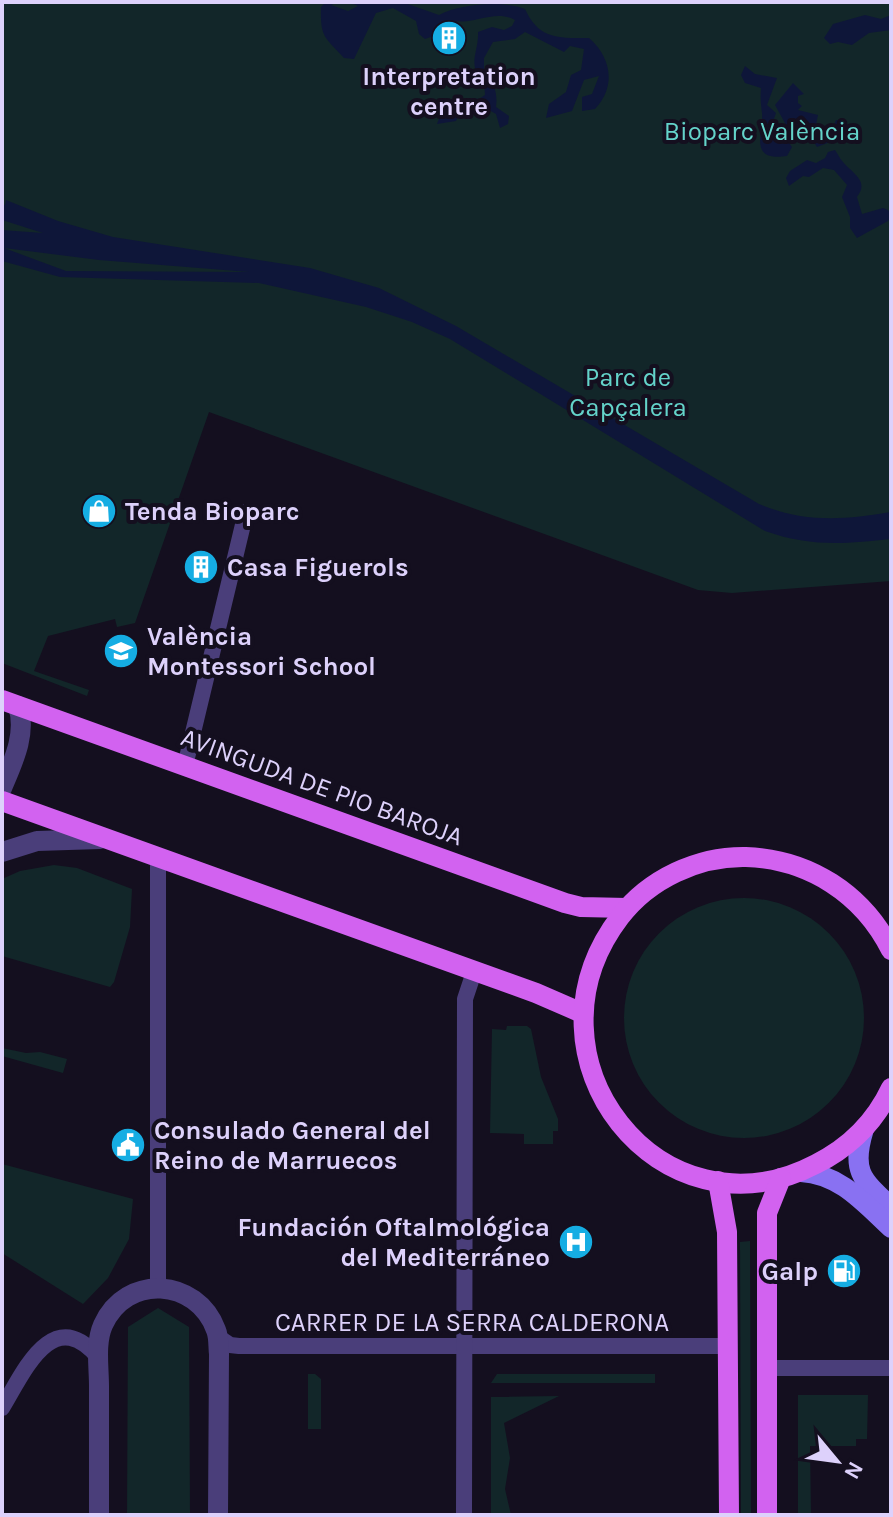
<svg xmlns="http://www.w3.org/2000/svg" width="893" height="1517" viewBox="0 0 893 1517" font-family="Karla,sans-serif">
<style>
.green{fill:#122629}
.water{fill:#0e1639;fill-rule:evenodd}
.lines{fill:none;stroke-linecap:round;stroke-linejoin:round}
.minor{stroke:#4a3e7a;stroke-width:16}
.tertiary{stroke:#4a3e7a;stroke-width:20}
.secondary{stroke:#8971f2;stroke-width:20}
.primary{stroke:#d262f0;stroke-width:20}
.labels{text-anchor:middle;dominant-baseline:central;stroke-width:8;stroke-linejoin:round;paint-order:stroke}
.poi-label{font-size:26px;font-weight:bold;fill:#ddd1fb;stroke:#140f1f;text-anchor:start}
.park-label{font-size:26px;fill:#64d3ca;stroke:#140f1f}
.street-label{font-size:26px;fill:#ddd1fb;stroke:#140f1f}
</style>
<rect width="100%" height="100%" fill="#140f1f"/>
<!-- green -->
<g class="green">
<polygon points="2,2 891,2 891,581 732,593 698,590 209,412 135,623 117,627 115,619 48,636 34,671 89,690 87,696 2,663"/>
<polygon points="54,865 77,868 132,889 130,927 114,982 110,987 2,956 2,879 20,871"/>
<circle cx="744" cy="1018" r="120"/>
<polygon points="507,1026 527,1026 531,1029 541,1077 558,1119 558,1131 553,1131 553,1144 524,1144 524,1134 490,1133 492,1029 506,1030"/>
<polygon points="2,1048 26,1053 40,1052 67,1059 63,1073 2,1056"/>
<polygon points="2,1164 133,1199 129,1239 108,1278 83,1304 2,1253"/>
<polygon points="750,1241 751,1515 741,1515 740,1242"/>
<polygon points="158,1308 189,1327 190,1515 127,1515 128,1327"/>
<polygon points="308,1374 315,1374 321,1379 321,1429 308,1429"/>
<polygon points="497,1374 655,1374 655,1383 491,1383"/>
<polygon points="798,1395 868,1395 867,1439 856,1439 856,1446 810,1446 811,1515 798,1515"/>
<polygon points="559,1396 504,1423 510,1458 505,1489 511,1515 491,1515 491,1397"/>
</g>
<!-- water -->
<g class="water">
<path d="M326,2h12l-7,3 17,6 10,-5 -9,-4h53l37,13c21,-11 63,-15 86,-6 14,31 34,29 64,29 23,20 27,49 6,71l-13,2v-14l10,-3 7,-18 -15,4 -12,31 -26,7 3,-14 17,-12 5,-17 10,-5 3,-21 -14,-3 -6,6 -39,-20 -10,7 -22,3 -9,16v13c10,10 14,23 12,36l13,9 -1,8 -8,4 -4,-14 -21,-12 -13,6 -6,13 -19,3c6,-17 25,-29 42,-25l6,-4 -1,-14c-18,-16 -5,-28 -6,-49l14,-5 12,3 8,-4 3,-6c-21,-12 -44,7 -66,0l-7,4 -3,10 -14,5 -6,-5 -3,-13 -23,-13 -17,5 -22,46 -10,-1c-19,-21 -24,-20 -23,-51z"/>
<polygon points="865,15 881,19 891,15 891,30 869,33 852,45 838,42 830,44 824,38 833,24"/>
<path d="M745,66l10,8 22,4 -10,27 9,8 -5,15 11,5 10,14 -5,9c-40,6 -23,-24 -25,-43 -1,-9 -2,-15 -1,-25l-16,-5 -4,-8z"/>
<polygon points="793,83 804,94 798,96 798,103 802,106 798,110 818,115 816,125 833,127 836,120 841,121 848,135 817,147 806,130 795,132 786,125 775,105"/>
<path d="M835,150c3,4 5,9 8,12 9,11 27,19 14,35l5,17 21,-6 5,2 3,5 -3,6 -31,17 -7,-10v-11l-8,-20 5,-12 -13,-15 -11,-2 -14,9 -6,-1 -14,10 -3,-8 4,-7 17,-11 9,3 9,-5 3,-6z"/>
<path d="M6,200l52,21 55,16 197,31 69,20 77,38 303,178c45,19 85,16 132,8v27c-47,5 -81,8 -126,-8l-315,-192 -38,-17 -46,-15 -107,-24 -199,-6 -58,-16v-31l41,3 -41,-13v-16l3,1zM4,248l95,12 150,12 -183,-1z"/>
</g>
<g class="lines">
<!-- minor -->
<g class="minor">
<polyline points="185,766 246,512"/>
<polyline points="158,857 158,1287"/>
<polyline points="218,1337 230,1345 239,1346 729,1346"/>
<polyline points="767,1368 891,1368"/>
<path d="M2,1408c22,-36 50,-104 96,-51"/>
<polyline points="464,1515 465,999 474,972"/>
</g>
<!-- tertiary -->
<g class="tertiary">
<path d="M2,788c11,-26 25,-54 16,-82"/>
<polyline points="2,852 37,841 100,839"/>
<path d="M99,1515c0,-43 0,-86 0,-129 0,-19 -4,-43 4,-61 23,-52 94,-47 113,5 3,7 2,16 3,24l-1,161"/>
</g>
<!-- secondary -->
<g class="secondary">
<path d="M864,1129c-13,42 -3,50 27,78"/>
<path d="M801,1172c39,2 63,31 90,56"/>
</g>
<!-- primary -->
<g class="primary">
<polyline points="2,700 565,903 581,907 627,908"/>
<polyline points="2,801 536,993 582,1013"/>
<path d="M891,950c-28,-56 -82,-91 -145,-93 -48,-1 -97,22 -126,60 -107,140 41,328 196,247 34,-17 59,-42 75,-76"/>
<polyline points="718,1181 727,1232 729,1515"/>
<polyline points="767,1515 767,1213 781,1178"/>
</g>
</g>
<!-- icons -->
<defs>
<g id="building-disc" transform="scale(1.8)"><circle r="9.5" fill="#15ade3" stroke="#140f1f"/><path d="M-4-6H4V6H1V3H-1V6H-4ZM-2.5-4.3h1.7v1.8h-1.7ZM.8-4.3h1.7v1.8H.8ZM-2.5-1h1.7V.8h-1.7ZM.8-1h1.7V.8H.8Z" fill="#fff"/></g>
<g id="shop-disc" transform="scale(1.8)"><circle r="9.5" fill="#15ade3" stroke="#140f1f"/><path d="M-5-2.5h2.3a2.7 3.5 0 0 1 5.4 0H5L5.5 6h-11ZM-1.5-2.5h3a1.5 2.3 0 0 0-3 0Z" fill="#fff"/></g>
<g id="school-disc" transform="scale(1.8)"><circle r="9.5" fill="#15ade3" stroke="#140f1f"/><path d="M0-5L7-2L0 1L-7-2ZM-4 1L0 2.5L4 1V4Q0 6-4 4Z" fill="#fff"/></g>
<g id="civic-disc" transform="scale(1.8)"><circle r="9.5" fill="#15ade3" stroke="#140f1f"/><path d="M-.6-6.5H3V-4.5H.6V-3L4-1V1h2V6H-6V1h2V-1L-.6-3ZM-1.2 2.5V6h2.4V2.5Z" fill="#fff"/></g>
<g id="hospital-disc" transform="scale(1.8)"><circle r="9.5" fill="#15ade3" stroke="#140f1f"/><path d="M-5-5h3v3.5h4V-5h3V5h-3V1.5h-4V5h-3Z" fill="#fff"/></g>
<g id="fuel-disc" transform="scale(1.8)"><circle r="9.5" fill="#15ade3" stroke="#140f1f"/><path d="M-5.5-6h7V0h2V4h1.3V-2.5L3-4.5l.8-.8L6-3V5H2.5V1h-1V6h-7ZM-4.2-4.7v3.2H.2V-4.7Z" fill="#fff"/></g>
</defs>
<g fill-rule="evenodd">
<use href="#building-disc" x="449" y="38"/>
<use href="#shop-disc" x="99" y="511"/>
<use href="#building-disc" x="201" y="567"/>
<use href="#school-disc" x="121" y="651"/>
<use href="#civic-disc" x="128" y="1145"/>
<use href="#hospital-disc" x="576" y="1242"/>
<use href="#fuel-disc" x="844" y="1271"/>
</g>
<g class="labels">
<!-- poi labels -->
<g class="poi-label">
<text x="449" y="76" text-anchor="middle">Interpretation<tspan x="449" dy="30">centre</tspan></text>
<text x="125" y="511">Tenda Bioparc</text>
<text x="227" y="567">Casa Figuerols</text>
<text x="147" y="636">València<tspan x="147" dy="30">Montessori School</tspan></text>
<text x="154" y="1130">Consulado General del<tspan x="154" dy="30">Reino de Marruecos</tspan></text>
<text x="550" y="1227" text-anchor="end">Fundación Oftalmológica<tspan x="550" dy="30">del Mediterráneo</tspan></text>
<text x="818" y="1271" text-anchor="end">Galp</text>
</g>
<!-- park labels -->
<g class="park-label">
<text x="762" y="131">Bioparc València</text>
<text x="628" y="377">Parc de<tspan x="628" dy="30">Capçalera</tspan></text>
</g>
<!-- street labels -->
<g class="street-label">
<text transform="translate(322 787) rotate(20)">AVINGUDA DE PIO BAROJA</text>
<text x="472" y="1322">CARRER DE LA SERRA CALDERONA</text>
</g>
</g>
<!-- border -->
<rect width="893" height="1517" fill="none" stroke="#ddd1fb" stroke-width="8"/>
<!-- north arrow -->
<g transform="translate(837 1461) rotate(119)" stroke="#140f1f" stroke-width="6" paint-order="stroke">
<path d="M0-6L14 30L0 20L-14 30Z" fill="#ddd1fb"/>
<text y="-12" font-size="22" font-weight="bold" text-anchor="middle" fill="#ddd1fb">N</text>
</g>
</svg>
